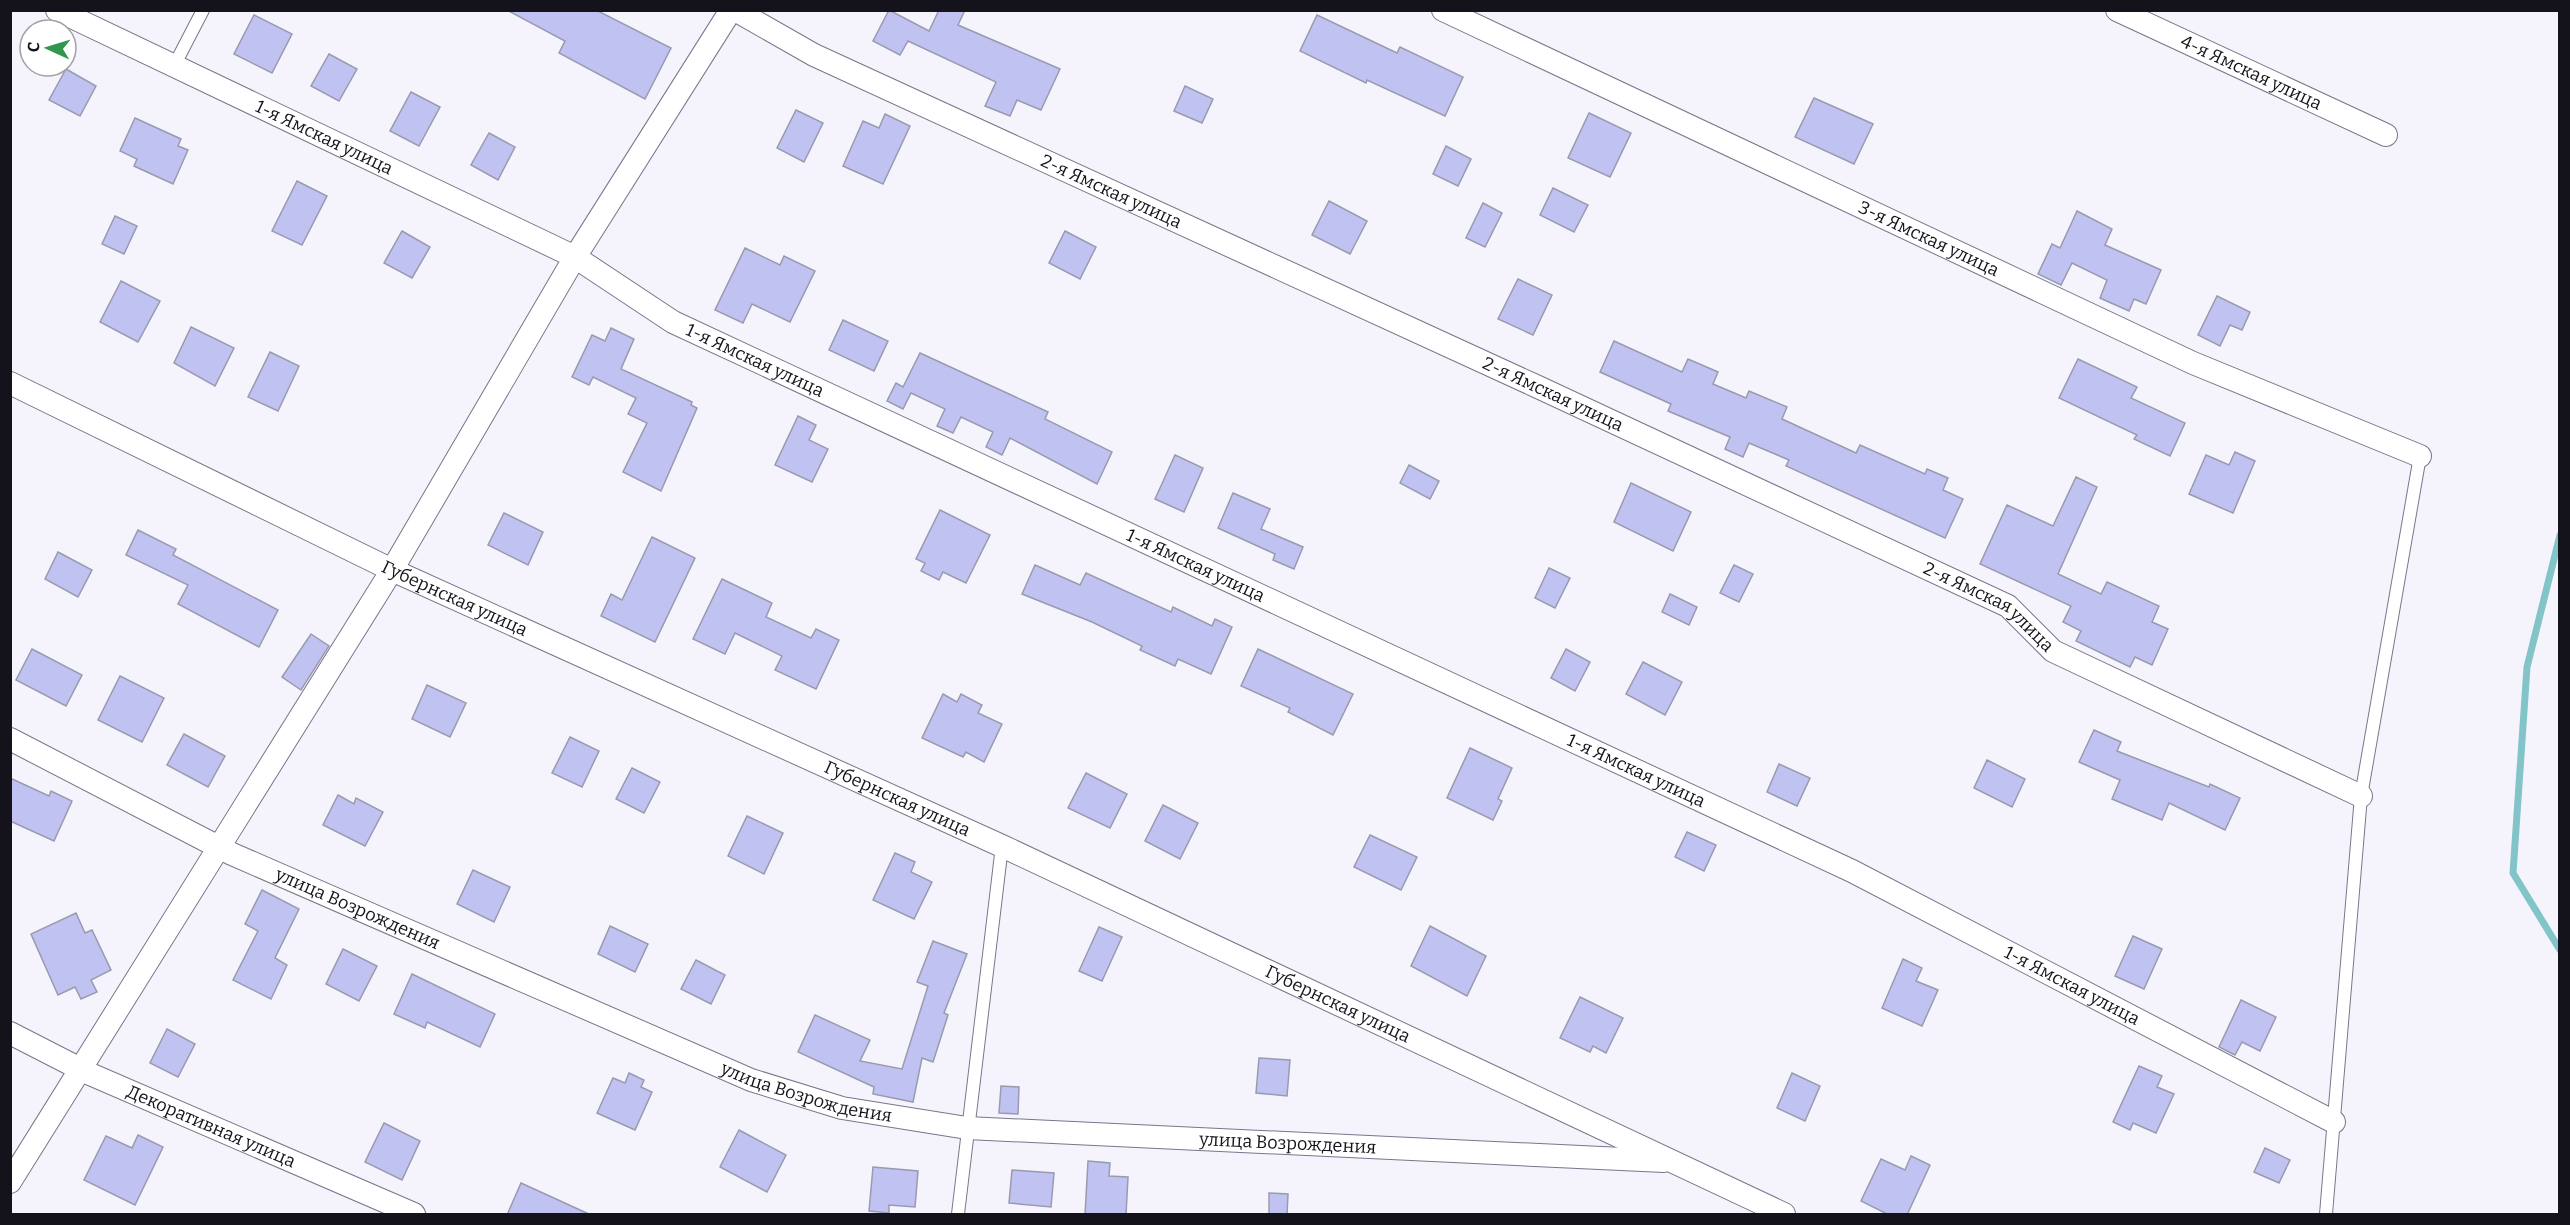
<svg xmlns="http://www.w3.org/2000/svg" width="2570" height="1225" viewBox="0 0 2570 1225" font-family="Bitter,serif">
<style>
.lines{fill:none;stroke-linecap:round;stroke-linejoin:round}
.stream{stroke:#83c4c8;stroke-width:7}
.building{fill:#c0c2f1;stroke:#999aaf;stroke-width:1.5}
.service-casing{stroke:#78768a;stroke-width:14}
.minor-casing{stroke:#78768a;stroke-width:24}
.service{stroke:#fff;stroke-width:12}
.minor{stroke:#fff;stroke-width:22}
.labels{text-anchor:middle;dominant-baseline:central;stroke-width:4.5;stroke-linejoin:round;paint-order:stroke}
.street-label{font-size:18px;fill:#14131b;stroke:#fff}
</style>
<rect width="100%" height="100%" fill="#f5f4fd"/>
<g class="lines">
<!-- stream -->
<polyline class="stream" points="2560,535 2527,667 2513,873 2560,950"/>
</g>
<!-- building -->
<g class="building">
<polygon points="507,10 596,10 671,48 645,99 559,53 565,41"/>
<polygon points="889,10 929,31 939,10 965,10 958,25 1060,69 1041,110 1017,100 1010,116 985,106 996,82 908,41 900,55 873,41"/>
<polygon points="254,15 292,34 272,73 234,54"/>
<polygon points="1317,15 1397,53 1400,47 1463,77 1445,116 1367,80 1366,83 1300,51"/>
<polygon points="329,54 357,69 339,101 311,86"/>
<polygon points="66,69 96,86 80,116 49,100"/>
<polygon points="1185,86 1213,99 1202,123 1174,111"/>
<polygon points="411,92 440,107 419,146 390,131"/>
<polygon points="1814,98 1873,124 1854,164 1795,137"/>
<polygon points="796,110 823,123 804,162 777,148"/>
<polygon points="1589,113 1631,133 1610,177 1568,158"/>
<polygon points="885,114 910,126 883,184 843,166 863,121 879,128"/>
<polygon points="135,118 181,139 178,146 188,150 173,184 134,166 137,159 120,151"/>
<polygon points="489,133 515,147 498,180 471,165"/>
<polygon points="1446,146 1471,159 1458,186 1433,174"/>
<polygon points="297,181 327,196 302,245 272,231"/>
<polygon points="1553,188 1588,205 1574,232 1540,215"/>
<polygon points="1329,201 1367,221 1350,254 1312,235"/>
<polygon points="1483,203 1502,213 1485,247 1466,238"/>
<polygon points="2077,211 2112,229 2105,245 2161,270 2146,304 2134,299 2129,311 2100,298 2107,280 2072,263 2061,285 2038,274 2052,244 2060,248"/>
<polygon points="115,216 137,226 124,254 102,244"/>
<polygon points="402,231 430,247 412,278 384,263"/>
<polygon points="1065,231 1096,247 1080,279 1049,263"/>
<polygon points="745,248 780,265 784,256 815,271 790,322 752,304 743,323 715,310"/>
<polygon points="1518,279 1552,295 1533,335 1498,319"/>
<polygon points="121,281 160,301 138,342 100,322"/>
<polygon points="2217,296 2250,312 2242,330 2230,325 2220,346 2198,335"/>
<polygon points="843,320 888,341 874,371 829,350"/>
<polygon points="191,327 234,348 215,386 174,363"/>
<polygon points="611,328 634,339 621,369 692,402 691,405 697,408 661,491 623,472 647,423 628,414 636,398 593,377 589,385 572,377 592,335 605,341"/>
<polygon points="1614,341 1682,372 1688,359 1718,372 1713,384 1746,398 1749,391 1787,407 1782,419 1856,453 1860,445 1925,474 1927,469 1948,478 1943,490 1963,499 1945,538 1786,466 1789,460 1749,443 1743,457 1725,449 1730,437 1668,411 1671,404 1600,372"/>
<polygon points="270,352 299,366 278,411 248,397"/>
<polygon points="920,353 1048,412 1045,419 1112,452 1097,484 1010,438 1002,455 986,447 993,432 961,417 953,433 937,426 945,409 911,393 903,409 887,401 896,383 903,387"/>
<polygon points="2078,359 2137,387 2131,398 2185,423 2170,456 2134,439 2137,435 2059,398"/>
<polygon points="798,416 816,425 809,440 828,449 812,482 775,465"/>
<polygon points="2235,452 2255,461 2233,513 2189,494 2206,455 2229,465"/>
<polygon points="1175,455 1203,468 1184,512 1155,499"/>
<polygon points="1409,465 1439,481 1430,499 1400,483"/>
<polygon points="2076,477 2097,487 2058,574 2101,594 2107,582 2159,606 2152,622 2168,629 2152,665 2135,657 2130,667 2076,641 2081,631 2063,622 2071,606 1980,564 2007,505 2053,526"/>
<polygon points="1631,483 1691,512 1673,551 1614,522"/>
<polygon points="1233,493 1270,509 1261,529 1303,547 1294,569 1273,560 1275,554 1218,528"/>
<polygon points="940,510 990,535 966,583 943,572 939,580 921,571 925,563 916,559"/>
<polygon points="504,513 543,532 528,565 488,545"/>
<polygon points="138,530 176,549 173,555 278,610 259,647 178,604 188,585 126,555"/>
<polygon points="652,537 695,558 655,642 601,616 611,594 622,600"/>
<polygon points="58,552 92,570 78,597 45,579"/>
<polygon points="1035,565 1080,585 1086,573 1171,612 1173,607 1212,626 1215,619 1232,627 1211,674 1178,659 1175,666 1140,650 1142,646 1092,622 1022,594"/>
<polygon points="1734,565 1753,574 1739,602 1720,593"/>
<polygon points="1549,568 1570,578 1555,608 1535,598"/>
<polygon points="722,579 772,603 766,617 811,638 816,629 839,640 816,689 775,670 782,656 735,633 725,654 693,639"/>
<polygon points="1670,594 1697,607 1689,625 1662,612"/>
<polygon points="311,634 329,646 301,690 282,677"/>
<polygon points="32,649 82,675 66,706 16,680"/>
<polygon points="1258,649 1353,694 1333,735 1288,712 1290,708 1241,686"/>
<polygon points="1566,649 1590,662 1575,691 1551,678"/>
<polygon points="1643,662 1682,682 1665,715 1626,694"/>
<polygon points="120,676 164,698 142,742 98,720"/>
<polygon points="427,685 466,703 450,737 412,719"/>
<polygon points="943,694 957,702 961,694 982,705 978,713 1002,724 984,762 966,752 963,757 922,738"/>
<polygon points="2094,730 2121,742 2117,751 2209,787 2210,784 2240,798 2225,830 2169,803 2162,820 2112,799 2120,780 2079,762"/>
<polygon points="184,734 225,756 208,787 167,765"/>
<polygon points="570,737 599,751 582,787 552,773"/>
<polygon points="1470,748 1512,768 1498,799 1502,801 1493,820 1447,798"/>
<polygon points="1987,760 2025,779 2012,807 1974,788"/>
<polygon points="1779,764 1810,778 1797,806 1767,792"/>
<polygon points="632,768 660,782 644,813 616,799"/>
<polygon points="1086,773 1127,794 1110,828 1068,808"/>
<polygon points="10,778 49,796 51,791 72,801 54,841 10,821"/>
<polygon points="338,795 354,804 356,798 383,812 365,846 323,825"/>
<polygon points="1163,805 1198,823 1180,859 1145,841"/>
<polygon points="747,816 783,833 764,874 728,856"/>
<polygon points="1687,832 1716,845 1704,871 1675,857"/>
<polygon points="1370,835 1417,857 1401,890 1354,867"/>
<polygon points="895,853 915,862 911,872 932,882 914,919 873,900"/>
<polygon points="473,870 510,887 494,922 457,904"/>
<polygon points="262,890 299,909 275,958 287,965 271,999 233,980 258,931 245,924"/>
<polygon points="76,913 85,933 92,930 111,970 91,980 97,992 81,999 75,987 58,995 31,934"/>
<polygon points="610,926 648,944 635,972 598,954"/>
<polygon points="1430,926 1486,956 1467,996 1411,966"/>
<polygon points="1099,927 1122,937 1102,981 1079,971"/>
<polygon points="2133,936 2162,949 2144,989 2115,976"/>
<polygon points="933,941 967,954 944,1013 948,1015 933,1062 922,1058 913,1102 873,1094 874,1087 798,1052 815,1015 870,1040 860,1061 902,1069 928,986 917,982"/>
<polygon points="343,949 377,966 359,1001 326,984"/>
<polygon points="1903,959 1922,968 1916,981 1938,990 1922,1026 1882,1008"/>
<polygon points="696,960 725,975 711,1004 681,989"/>
<polygon points="412,974 495,1014 480,1047 427,1022 425,1028 394,1014"/>
<polygon points="1580,997 1623,1018 1606,1053 1593,1046 1590,1052 1560,1038"/>
<polygon points="2241,1000 2276,1017 2260,1051 2242,1042 2235,1055 2219,1047"/>
<polygon points="167,1029 195,1044 178,1077 150,1063"/>
<polygon points="1259,1058 1290,1060 1287,1096 1256,1093"/>
<polygon points="2139,1066 2162,1076 2157,1087 2174,1094 2156,1133 2133,1123 2130,1130 2113,1122"/>
<polygon points="629,1073 644,1080 641,1087 652,1092 635,1130 597,1113 613,1078 625,1083"/>
<polygon points="1792,1073 1820,1086 1805,1121 1777,1108"/>
<polygon points="1001,1086 1019,1087 1018,1114 999,1113"/>
<polygon points="384,1123 420,1141 402,1180 365,1162"/>
<polygon points="739,1130 786,1155 767,1192 720,1167"/>
<polygon points="138,1135 163,1147 135,1205 84,1180 106,1136 132,1148"/>
<polygon points="2265,1148 2290,1160 2279,1183 2254,1172"/>
<polygon points="1911,1156 1930,1165 1907,1215 1889,1215 1861,1201 1881,1159 1905,1170"/>
<polygon points="1088,1161 1110,1163 1109,1176 1128,1177 1126,1215 1085,1215"/>
<polygon points="873,1167 918,1171 915,1207 889,1205 889,1213 869,1211"/>
<polygon points="1012,1170 1054,1173 1051,1207 1009,1203"/>
<polygon points="521,1183 591,1215 507,1215"/>
<polygon points="1269,1193 1288,1194 1287,1215 1269,1215"/>
</g>
<g class="lines">
<!-- service casing -->
<g class="service-casing">
<g id="service">
<polyline points="174,66 203,10"/>
<polyline points="958,1214 1002,846"/>
<polyline points="2326,1214 2361,796 2420,456"/>
</g>
</g>
<!-- minor casing -->
<g class="minor-casing">
<g id="minor">
<path id="s1" d="M57,10l518,247 98,65 1179,549 482,251"/>
<path id="s2" d="M735,10l79,45 724,332 470,219 45,45 308,145"/>
<path id="s3" d="M1443,10l750,353 227,93"/>
<path id="s4" d="M2117,10l269,125"/>
<path id="s5" d="M10,383l382,187 610,276 782,368"/>
<path id="s6" d="M10,739l222,115 519,226 91,28 125,20 697,33"/>
<path id="s7" d="M10,1033l80,41 324,140"/>
<polyline points="10,1182 392,570 575,257 731,10"/>
</g>
</g>
<!-- service -->
<use href="#service" class="service"/>
<!-- minor -->
<use href="#minor" class="minor"/>
</g>
<g class="labels">
<!-- street labels -->
<g class="street-label">
<text stroke="none"><textPath href="#s4" startOffset="148">4-я Ямская улица</textPath></text>
<text stroke="none"><textPath href="#s1" startOffset="296">1-я Ямская улица</textPath></text>
<text stroke="none"><textPath href="#s2" startOffset="418">2-я Ямская улица</textPath></text>
<text stroke="none"><textPath href="#s3" startOffset="537">3-я Ямская улица</textPath></text>
<text stroke="none"><textPath href="#s1" startOffset="782">1-я Ямская улица</textPath></text>
<text stroke="none"><textPath href="#s2" startOffset="904">2-я Ямская улица</textPath></text>
<text stroke="none"><textPath href="#s1" startOffset="1268">1-я Ямская улица</textPath></text>
<text stroke="none"><textPath href="#s5" startOffset="494">Губернская улица</textPath></text>
<text stroke="none"><textPath href="#s2" startOffset="1390">2-я Ямская улица</textPath></text>
<text stroke="none"><textPath href="#s1" startOffset="1754">1-я Ямская улица</textPath></text>
<text stroke="none"><textPath href="#s5" startOffset="980">Губернская улица</textPath></text>
<text stroke="none"><textPath href="#s6" startOffset="387">улица Возрождения</textPath></text>
<text stroke="none"><textPath href="#s1" startOffset="2240">1-я Ямская улица</textPath></text>
<text stroke="none"><textPath href="#s5" startOffset="1466">Губернская улица</textPath></text>
<text stroke="none"><textPath href="#s6" startOffset="873">улица Возрождения</textPath></text>
<text stroke="none"><textPath href="#s7" startOffset="222">Декоративная улица</textPath></text>
<text stroke="none"><textPath href="#s6" startOffset="1359">улица Возрождения</textPath></text>
</g>
</g>
<!-- border -->
<rect width="2570" height="1225" fill="none" stroke="#14131b" stroke-width="24"/>
<!-- north arrow -->
<g transform="translate(48 48) rotate(274)"><circle r="28" fill="#ffffff" stroke="#a1a1a4" stroke-width="1.5"/>
<path d="M0-4.5L10 22L0 15L-10 22Z" fill="#31974d"/>
<text y="-9" font-size="16" font-weight="bold" text-anchor="middle" fill="#14131b">С</text>
</g>
</svg>
